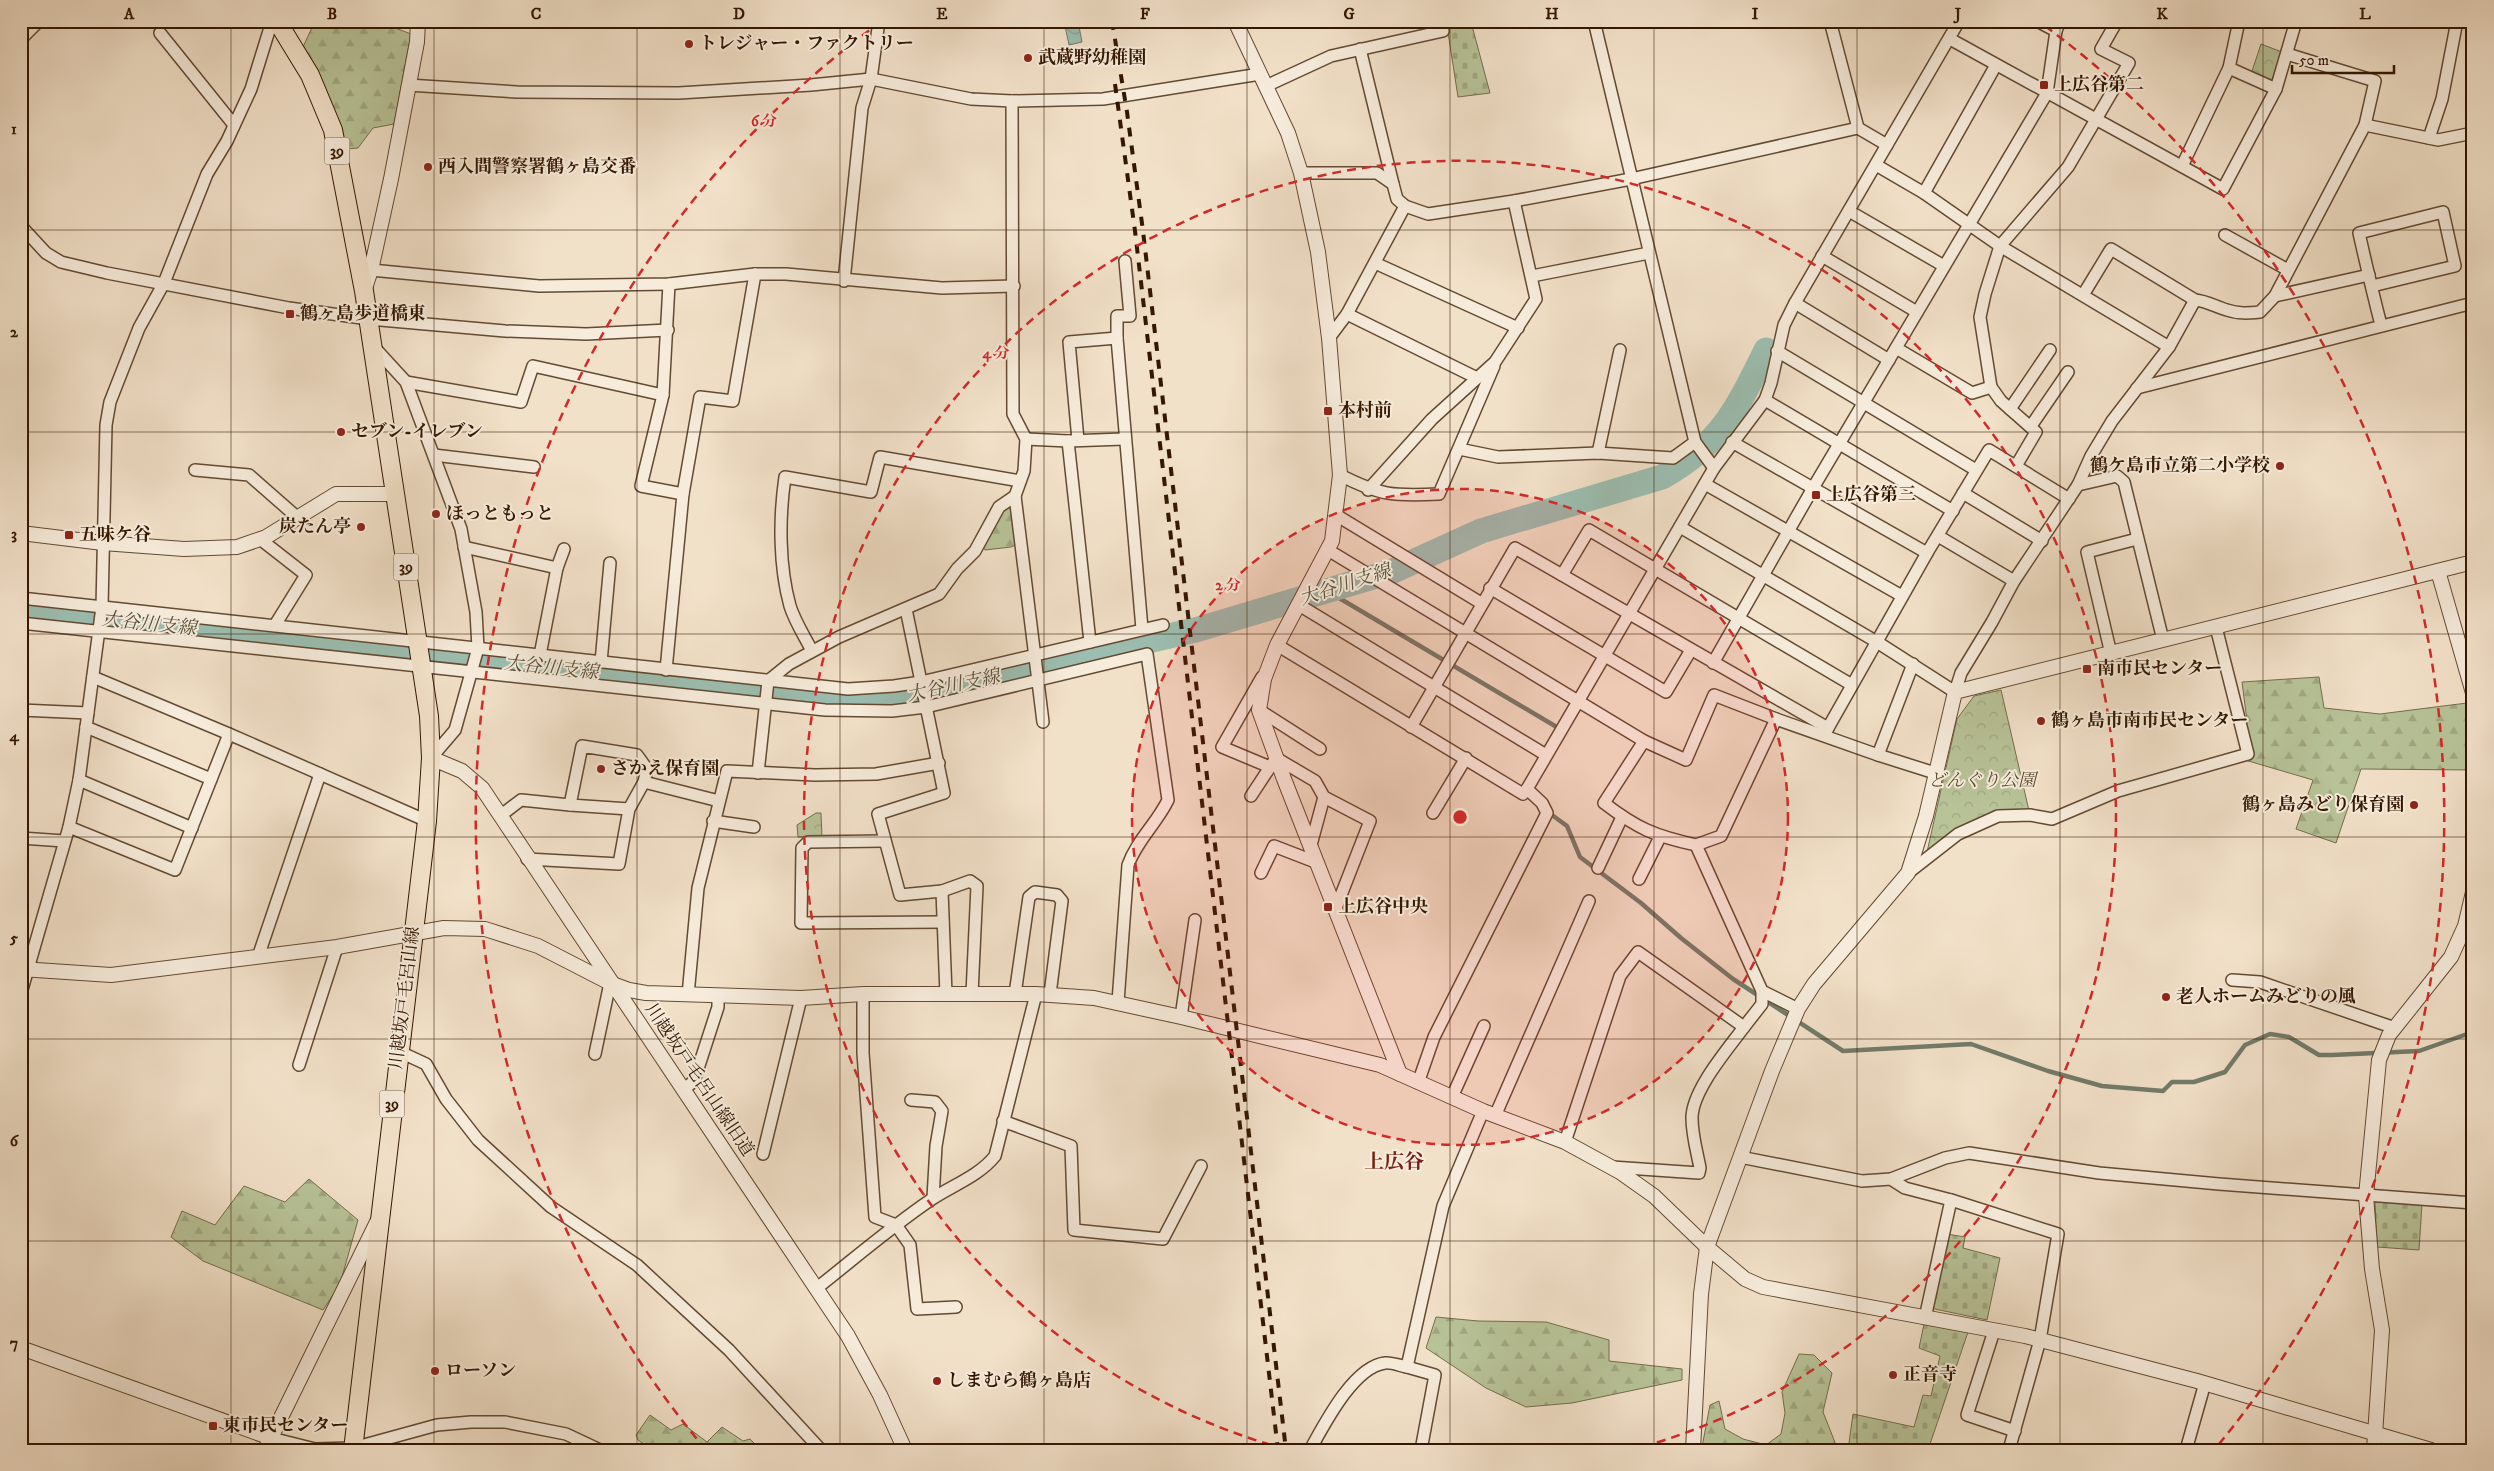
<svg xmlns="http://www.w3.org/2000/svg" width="2494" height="1471" viewBox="0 0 2494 1471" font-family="'IM FELL DW Pica','Noto Serif JP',serif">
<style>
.grass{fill:url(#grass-tufts);stroke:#766d4c}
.forest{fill:url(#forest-firs);stroke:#766d4c}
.cemetery{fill:url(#cemetery-stones);stroke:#766d4c}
.park{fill:url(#park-crowns);stroke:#766d4c}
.water{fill:url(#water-waves);stroke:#727b6a}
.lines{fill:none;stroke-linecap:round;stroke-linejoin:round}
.stream{stroke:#727b6a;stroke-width:4.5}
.river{stroke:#9cbeb1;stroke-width:25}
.minor-casing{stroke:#634a32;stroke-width:14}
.tertiary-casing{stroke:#634a32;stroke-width:16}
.primary-casing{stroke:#331700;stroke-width:20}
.minor{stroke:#f7ecdc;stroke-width:11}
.tertiary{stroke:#f7ecdc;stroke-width:14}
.primary{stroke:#f2e1c9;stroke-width:18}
.rail{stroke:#331700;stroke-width:4;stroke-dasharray:9 9;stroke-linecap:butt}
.grid{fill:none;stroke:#331700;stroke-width:1;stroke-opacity:0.55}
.ring{fill:none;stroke:#d62828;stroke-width:2.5;stroke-dasharray:9 6}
.poi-dot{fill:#8f2418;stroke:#f7ecdc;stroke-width:2}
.labels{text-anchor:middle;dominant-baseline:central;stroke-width:4;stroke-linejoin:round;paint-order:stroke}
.shield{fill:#f7ecdc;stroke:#6e5742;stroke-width:1}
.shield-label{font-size:16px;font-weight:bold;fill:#331700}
.poi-label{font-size:18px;font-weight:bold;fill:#331700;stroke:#f7ecdc;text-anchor:start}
.park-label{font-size:18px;font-style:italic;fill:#5b4b2e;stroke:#f7ecdc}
.street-label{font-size:18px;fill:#331700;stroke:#f7ecdc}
.water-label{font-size:19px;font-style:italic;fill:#58513e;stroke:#f7ecdc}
.quarter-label{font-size:20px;font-weight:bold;fill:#7a1f14;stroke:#f7ecdc}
.centre{fill:#d62828;stroke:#f7ecdc;stroke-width:2.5}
.ring-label{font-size:15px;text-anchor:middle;font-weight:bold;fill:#d62828;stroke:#f7ecdc;stroke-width:4;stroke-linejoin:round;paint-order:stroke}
.neatline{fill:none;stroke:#331700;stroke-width:2}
.grid-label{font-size:16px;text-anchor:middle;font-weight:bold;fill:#331700}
</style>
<defs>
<pattern id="grass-tufts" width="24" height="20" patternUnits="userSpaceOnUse" patternTransform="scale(1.25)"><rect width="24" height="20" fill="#b8c398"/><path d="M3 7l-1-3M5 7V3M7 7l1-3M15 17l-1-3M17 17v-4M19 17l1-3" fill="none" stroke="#9fa781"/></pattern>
<pattern id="forest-firs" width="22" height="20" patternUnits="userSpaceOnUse" patternTransform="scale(1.25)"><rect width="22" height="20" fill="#b8c398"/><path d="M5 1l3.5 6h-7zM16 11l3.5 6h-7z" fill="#9fa781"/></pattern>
<pattern id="cemetery-stones" width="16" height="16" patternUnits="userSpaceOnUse" patternTransform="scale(1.25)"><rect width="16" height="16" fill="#b8c398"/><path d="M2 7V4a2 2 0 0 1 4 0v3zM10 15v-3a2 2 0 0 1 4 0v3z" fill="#9fa781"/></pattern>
<pattern id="park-crowns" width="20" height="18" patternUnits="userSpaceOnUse" patternTransform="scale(1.25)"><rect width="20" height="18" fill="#b8c398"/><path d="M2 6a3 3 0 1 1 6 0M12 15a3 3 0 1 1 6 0" fill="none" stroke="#9fa781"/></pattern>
<pattern id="water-waves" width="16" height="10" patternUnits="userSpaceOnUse" patternTransform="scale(1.25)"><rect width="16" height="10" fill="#9cbeb1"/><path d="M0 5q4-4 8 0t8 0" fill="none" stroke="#87a396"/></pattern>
</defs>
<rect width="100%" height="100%" fill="#f2e1c9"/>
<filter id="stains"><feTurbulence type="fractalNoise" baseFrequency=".004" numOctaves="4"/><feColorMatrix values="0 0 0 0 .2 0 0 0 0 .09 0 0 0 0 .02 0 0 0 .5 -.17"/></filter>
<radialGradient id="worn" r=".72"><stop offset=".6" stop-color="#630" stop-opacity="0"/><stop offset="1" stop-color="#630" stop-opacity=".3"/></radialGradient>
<!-- grass -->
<polygon class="grass" points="2468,1209 2473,1209 2473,1254 2466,1254"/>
<!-- forest -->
<g class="forest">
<path d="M315,21h62l34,13 -17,90 -21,4 -15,20 -11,1c-11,-35 -23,-71 -44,-102z"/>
<polygon points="1013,503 1018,544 1011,547 985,550 982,545 999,511"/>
<polygon points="2319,677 2324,708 2380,714 2467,703 2473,727 2473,770 2361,769 2336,843 2296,829 2313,780 2245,760 2247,721 2242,682"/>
<polygon points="309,1179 358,1220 340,1284 323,1310 203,1261 171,1237 182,1211 215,1225 244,1186 285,1202"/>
<polygon points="1436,1317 1478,1321 1546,1322 1609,1340 1609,1361 1682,1369 1682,1380 1572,1403 1526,1407 1486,1388 1426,1348"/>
<polygon points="1799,1354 1814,1355 1832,1373 1823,1412 1838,1450 1810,1450 1770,1445 1769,1450 1705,1450 1702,1447 1710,1405 1719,1401 1725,1429 1743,1439 1766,1445 1781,1434 1785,1413 1782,1392"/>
<polygon points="650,1415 671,1430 683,1424 707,1442 722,1427 743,1441 750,1439 758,1447 757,1450 652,1450 638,1440 636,1435"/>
</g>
<!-- cemetery -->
<g class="cemetery">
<polygon points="1471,22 1490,93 1458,97 1447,26"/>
<polygon points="2375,1202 2422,1204 2419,1250 2377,1247"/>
<polygon points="1947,1234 1965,1237 1963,1248 2000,1258 1987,1320 1930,1308"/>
<polygon points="1924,1324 1968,1332 1928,1450 1848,1450 1853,1414 1914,1427 1923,1395 1931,1396 1940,1356 1919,1348"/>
</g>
<!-- park -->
<g class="park">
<polygon points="2261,44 2282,52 2271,83 2251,74"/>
<polygon points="2001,690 2030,815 1998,816 1927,852 1957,719 1974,696"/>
<polygon points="816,813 821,813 822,837 798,837 797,825"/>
</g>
<!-- water -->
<polygon class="water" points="1064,21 1078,21 1082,42 1069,45"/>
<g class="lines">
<!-- stream -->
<g class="stream">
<polyline points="1329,592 1555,726"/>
<polyline points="1552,815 1567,826 1580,857 1641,903 1681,938 1733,979 1843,1051 1971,1044 2048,1071 2102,1086 2163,1091 2172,1082 2194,1082 2225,1072 2245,1045 2270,1034 2289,1037 2319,1055 2332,1055 2419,1051 2473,1032"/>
</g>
<!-- river -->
<path class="river" d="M21,611l817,89 77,-4 284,-67 194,-58 88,-40 181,-54c59,-33 75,-68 104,-127"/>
<!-- minor casing -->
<g class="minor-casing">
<g id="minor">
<polyline points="1594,21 1695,442 1714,468"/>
<polyline points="1830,21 1858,128 1887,145"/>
<polyline points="2037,21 2056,31"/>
<polyline points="160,33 234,125"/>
<polyline points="21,39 39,21"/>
<polyline points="1950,39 2223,189 2276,89 2296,21"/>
<polyline points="1360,49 1393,184"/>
<polyline points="2229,68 2276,89"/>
<polyline points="408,85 517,92 679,93 811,85 871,79 971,99 1012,101 1103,99 1260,74"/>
<polyline points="1266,86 1331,56 1443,31"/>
<polyline points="2365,125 2438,140 2473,133"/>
<polyline points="2429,138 2442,99 2457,21"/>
<polyline points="1876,165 1924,193 2000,246 2169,347"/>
<polyline points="2182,166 2229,68 2239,21"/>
<polyline points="1301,173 1377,173 1393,184 1397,199 1405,206 1428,214 1514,201 1631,179 1858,128"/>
<polyline points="1924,193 1996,65"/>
<polyline points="1849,211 1944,266"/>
<polyline points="21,226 46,253 61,262 107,273 289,308 369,319 505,331 586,334 668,330"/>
<polyline points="2225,235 2288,270"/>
<polyline points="1822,256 1917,312"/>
<polyline points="1375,263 1518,328"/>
<polyline points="371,270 539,286 669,284 755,274 786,274 942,288 1014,286"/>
<polyline points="1532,276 1649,253"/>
<polyline points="844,281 862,108 871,79 879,21"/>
<polyline points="669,284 663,395 641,486 683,494"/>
<path d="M2372,286l83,-20 -12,-54 -84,21c7,31 14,61 22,92"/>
<path d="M2083,295l28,-46 84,51c12,1 21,7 32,10 11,4 22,3 33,2l15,-16 90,-171 10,-44 -88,-27"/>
<polyline points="2275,296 2369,275"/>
<polyline points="1795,303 1889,360"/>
<polyline points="1347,314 1477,378"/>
<polyline points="1117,338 1117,316 1130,316 1125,261"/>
<polyline points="1329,338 1347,314 1405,206"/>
<polyline points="373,346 406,382 461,529 476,612 478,648 455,730 431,758"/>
<polyline points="1896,348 1972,393 1991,387"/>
<polyline points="1777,351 1976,470"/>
<polyline points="406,382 521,402 533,366 663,395"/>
<polyline points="2137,388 2473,303"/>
<polyline points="1765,400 1953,511"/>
<polyline points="2010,409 2050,350"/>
<polyline points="2031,426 2068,372"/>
<polyline points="1026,439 1068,441 1124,439"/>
<polyline points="1078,440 1069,342 1117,338 1142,629"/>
<polyline points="1068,441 1090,642"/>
<polyline points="1732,442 1927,553"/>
<polyline points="1459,449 1498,457 1598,453 1673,458 1695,442"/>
<polyline points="1598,453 1620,350"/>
<polyline points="434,455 534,467"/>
<polyline points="2016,466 2036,432 2001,401 1991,387 1980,317 1985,294 2000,246 2068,167 2129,63 2101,49 2117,21"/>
<polyline points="195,470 249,475 298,518"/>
<path d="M1340,475c41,21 54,21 99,19l55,-128"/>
<polyline points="1705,484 1902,596"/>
<polyline points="2078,485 2117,476 2124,482 2163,640"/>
<polyline points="1368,490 1432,419 1495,362 1536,299 1514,201"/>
<polyline points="1963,493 2042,541"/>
<polyline points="1015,496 1043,722"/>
<polyline points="1336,515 1481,603"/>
<polyline points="1680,527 1877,642 1955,692 1961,673 1992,622 2014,581 2078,485 2091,456 2112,421 2169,347 2195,300"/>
<polyline points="1938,536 2014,581"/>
<polyline points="260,539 306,575 275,625"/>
<polyline points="464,547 557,568"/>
<path d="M1328,550l316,191 -40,62c34,26 51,33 92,42l66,146 36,18"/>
<polyline points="1562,575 1589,530 1852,685"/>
<polyline points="1490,588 1666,692 1691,650"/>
<polyline points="21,598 848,689 894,686 921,682 1163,625"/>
<polyline points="1299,605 1546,755"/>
<polyline points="906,609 944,793 878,814 900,895 942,891 970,881 977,886 972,994"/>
<path d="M21,623l804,87 67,1 34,-4 221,-53 21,146c-11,23 -31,40 -40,65l-10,137"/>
<polyline points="1277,645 1523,794 1527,789 1542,803 1547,813 1434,1037 1418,1083"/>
<path d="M812,651c-7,-14 -17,-29 -22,-45 -11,-40 -11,-88 -5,-129l86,15 9,-35 140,24"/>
<polyline points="2111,654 2087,552 2137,539"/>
<polyline points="540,655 557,568 564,549"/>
<polyline points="601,662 610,563"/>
<polyline points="1713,663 1813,488 2047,93 2056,31 2060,21"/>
<polyline points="666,670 683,494 700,397 733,401 755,274"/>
<polyline points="93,677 229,734 427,821"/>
<polyline points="1262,677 1222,747 1270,767"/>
<polyline points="21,710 88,713"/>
<polyline points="1259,710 1320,749"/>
<polyline points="86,727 211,779"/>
<polyline points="1411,727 1515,548 1828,728"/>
<polyline points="1824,735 1927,553 1989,450 2069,499"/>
<polyline points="1644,741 1686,760 1714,695 1776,719"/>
<polyline points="1878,755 1935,773"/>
<polyline points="758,773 768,681 789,664 839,637 939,594 957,569 975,551 999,507 1015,496 1024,471 1026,439 1013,414 1012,101"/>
<polyline points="79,780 192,828"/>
<polyline points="644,782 719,801"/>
<polyline points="1527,789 1714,468 1765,400 1771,383 1784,325 1795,303 1959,21"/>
<polyline points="1251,796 1276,758 1315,781 1324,797 1370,821 1336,908"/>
<polyline points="1433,813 1466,758"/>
<polyline points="500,816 521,800 570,805"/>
<polyline points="713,821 754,827"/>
<polyline points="69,827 175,870 229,734"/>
<polyline points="21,838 64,841"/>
<polyline points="885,841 808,842 802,848 801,923 943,922"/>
<polyline points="1311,845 1324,797"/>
<polyline points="1696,845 1721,836 1776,719 1878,755 1913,664"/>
<polyline points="527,859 619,864 629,809 644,782 647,769 637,755 582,746 570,805 629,809"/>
<polyline points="1598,868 1622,817"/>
<polyline points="1261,873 1274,846 1318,863"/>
<polyline points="1908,873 1958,834 1998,816 2030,815 2052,819 2118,791 2248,754 2216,627"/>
<polyline points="1639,879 1660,837"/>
<polyline points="942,891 946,994"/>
<polyline points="258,957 320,774"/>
<polyline points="2232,980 2260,982 2395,1028"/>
<polyline points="21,993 69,827 79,780 102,607 106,425 110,402 139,328 164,283 207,174 227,141 251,89 272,21"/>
<polyline points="863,994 863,1053 875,1217 896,1225 910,1245 917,1309 956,1307"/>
<polyline points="1015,994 1029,897 1035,892 1057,895 1062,901 1050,994"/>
<polyline points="688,995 698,888 727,771 815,775 876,774 939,763"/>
<polyline points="1181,1017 1195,920"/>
<polyline points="398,1051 426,1064 446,1099 478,1140 551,1207 637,1265 729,1350 821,1450"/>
<polyline points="595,1054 610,983"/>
<polyline points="299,1065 337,947"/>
<polyline points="683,1090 694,1081 718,1007 718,996"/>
<polyline points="1452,1097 1484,1026"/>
<polyline points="911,1100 935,1102 942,1111 936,1146 933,1198"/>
<polyline points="1495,1116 1589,901"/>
<polyline points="1003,1121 1071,1146 1074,1230 1163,1239 1201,1166"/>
<polyline points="1565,1142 1620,976 1638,952 1744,1027 1762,1004 1762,991"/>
<polyline points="763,1154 801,998"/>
<polyline points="1740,1157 1862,1181 1891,1179 1945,1158 1969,1153 2099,1173 2219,1184 2473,1203"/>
<path d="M1612,1167l87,6 1,-5c-3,-16 -8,-33 -8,-50 0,-28 36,-69 52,-91"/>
<polyline points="1891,1179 1905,1188 1951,1200 1925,1318"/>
<polyline points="1951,1200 2058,1234 2040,1340 2009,1450"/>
<path d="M817,1288c38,-30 75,-62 115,-89 21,-14 47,-23 63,-43l41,-162"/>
<polyline points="1994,1331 1967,1415 2015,1431"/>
<polyline points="1407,1367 1435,1375 1421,1450"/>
<polyline points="271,1438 315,1449 353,1448 437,1425 471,1422 505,1422 566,1434 600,1450"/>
<path d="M1310,1450c14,-25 43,-83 75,-87 6,-1 16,3 22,4l36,-161 40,-95"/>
<polyline points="2186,1450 2205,1383"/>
</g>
</g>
<!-- tertiary casing -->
<g class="tertiary-casing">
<g id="tertiary">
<polyline points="1235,21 1288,133 1301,173 1318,252 1329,338 1340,475 1332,541 1277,645 1264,679 1259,710 1284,779 1400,1074"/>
<polyline points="364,291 371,270 391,179 417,42 418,21"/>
<polyline points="21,533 103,543 184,549 237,547 266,537 336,494 394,494"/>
<polyline points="2438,571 2473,693"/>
<polyline points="431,758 462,771 482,788 848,1336 880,1395 905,1450"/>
<polyline points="21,969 111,975 337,947 444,928 485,929 538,946 610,983 629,990 646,993 801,998 863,994 1036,994 1094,998 1181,1017 1380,1065 1483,1111 1565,1142 1620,1172 1654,1196 1707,1247 1772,1071 1798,1009 1814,984 1908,873 1926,816 1955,692 2473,562"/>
<polyline points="21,1348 271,1438"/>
<polyline points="265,1450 377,1222"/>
<polyline points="1693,1450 1701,1294 1707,1247 1745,1279 1763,1287 2025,1336 2197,1381 2431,1450"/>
<polyline points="2374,1450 2382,1330 2372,1269 2366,1196 2379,1060 2389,1035 2451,957 2465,926 2473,892"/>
</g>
</g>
<!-- primary casing -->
<g class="primary-casing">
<polyline id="primary" points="277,21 310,75 333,130 364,291 429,716 431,758 427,821 353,1450"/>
</g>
<!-- minor -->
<use href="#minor" class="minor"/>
<!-- tertiary -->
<use href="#tertiary" class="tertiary"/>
<!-- primary -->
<use href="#primary" class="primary"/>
<!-- rail -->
<g class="rail">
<polyline points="1112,21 1127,112 1143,231 1286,1450"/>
<polyline points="1115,84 1135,231 1278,1450"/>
</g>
</g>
<!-- grid -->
<path class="grid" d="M231,21v1429M434,21v1429M637,21v1429M840,21v1429M1044,21v1429M1247,21v1429M1450,21v1429M1654,21v1429M1857,21v1429M2060,21v1429M2263,21v1429M21,230h2452M21,432h2452M21,634h2452M21,837h2452M21,1039h2452M21,1241h2452"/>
<!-- distance rings -->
<circle cx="1460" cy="817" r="328" fill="#d62828" fill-opacity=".12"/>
<g class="ring">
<circle cx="1460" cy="817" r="328"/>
<path d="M1285 1449A656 656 0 1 1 1635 1449"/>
<path d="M706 1450A984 984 0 0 1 875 26M2045 26A984 984 0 0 1 2214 1450"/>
</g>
<!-- markers -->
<g class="poi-dot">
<circle cx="689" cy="44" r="5"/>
<circle cx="1028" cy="58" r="5"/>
<rect x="2039" y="80" width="10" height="10" rx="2.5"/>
<circle cx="428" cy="167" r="5"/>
<rect x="285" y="309" width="10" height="10" rx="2.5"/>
<rect x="1323" y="406" width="10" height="10" rx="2.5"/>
<circle cx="341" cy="432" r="5"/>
<circle cx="2280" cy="466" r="5"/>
<rect x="1811" y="490" width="10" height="10" rx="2.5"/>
<circle cx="436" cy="514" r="5"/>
<circle cx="361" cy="527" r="5"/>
<rect x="64" y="530" width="10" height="10" rx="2.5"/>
<rect x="2082" y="664" width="10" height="10" rx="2.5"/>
<circle cx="2041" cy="721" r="5"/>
<circle cx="601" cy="769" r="5"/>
<circle cx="2414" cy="805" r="5"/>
<rect x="1323" y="902" width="10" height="10" rx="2.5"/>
<circle cx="2166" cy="997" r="5"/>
<circle cx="435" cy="1371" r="5"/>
<circle cx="1893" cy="1375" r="5"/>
<circle cx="937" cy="1381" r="5"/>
<rect x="208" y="1421" width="10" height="10" rx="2.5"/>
</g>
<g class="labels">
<!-- shield labels -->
<g class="shield">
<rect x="324.5" y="137.5" width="25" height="27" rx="4"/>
<rect x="393.5" y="553.5" width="25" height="27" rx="4"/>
<rect x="379.5" y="1090.5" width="25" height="27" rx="4"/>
</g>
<g class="shield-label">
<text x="337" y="151">39</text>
<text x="406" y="567">39</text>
<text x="392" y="1104">39</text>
</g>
<!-- poi labels -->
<g class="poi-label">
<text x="699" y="44">トレジャー・ファクトリー</text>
<text x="1038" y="58">武蔵野幼稚園</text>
<text x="2054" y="85">上広谷第二</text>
<text x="438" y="167">西入間警察署鶴ヶ島交番</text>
<text x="300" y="314">鶴ヶ島歩道橋東</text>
<text x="1338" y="411">本村前</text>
<text x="351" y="432">セブン-イレブン</text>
<text x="2270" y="466" text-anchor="end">鶴ケ島市立第二小学校</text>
<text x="1826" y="495">上広谷第三</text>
<text x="446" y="514">ほっともっと</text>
<text x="351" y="527" text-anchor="end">炭たん亭</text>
<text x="79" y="535">五味ケ谷</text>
<text x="2097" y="669">南市民センター</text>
<text x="2051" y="721">鶴ヶ島市南市民センター</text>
<text x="611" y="769">さかえ保育園</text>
<text x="2404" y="805" text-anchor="end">鶴ヶ島みどり保育園</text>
<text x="1338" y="907">上広谷中央</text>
<text x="2176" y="997">老人ホームみどりの風</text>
<text x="445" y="1371">ローソン</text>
<text x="1903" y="1375">正音寺</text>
<text x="947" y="1381">しまむら鶴ヶ島店</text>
<text x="223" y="1426">東市民センター</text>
</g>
<!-- park labels -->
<g class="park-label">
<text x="1982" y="781">どんぐり公園</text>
</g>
<!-- street labels -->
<g class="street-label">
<text transform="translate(405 998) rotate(-83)">川越坂戸毛呂山線</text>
<text transform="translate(699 1080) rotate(56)">川越坂戸毛呂山線旧道</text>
</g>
<!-- water labels -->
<g class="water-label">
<text transform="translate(1345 585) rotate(-18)">大谷川支線</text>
<text transform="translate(149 624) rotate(6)">大谷川支線</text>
<text transform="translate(551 668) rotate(6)">大谷川支線</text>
<text transform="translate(953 686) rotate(-12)">大谷川支線</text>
</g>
<!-- quarter labels -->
<g class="quarter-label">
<text x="1394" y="1162">上広谷</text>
</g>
</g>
<circle cx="1460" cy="817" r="8" class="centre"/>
<g class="ring-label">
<text x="764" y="126">6 分</text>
<text x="996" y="358">4 分</text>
<text x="1228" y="590">2 分</text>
</g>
<!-- margin -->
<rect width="2494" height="1471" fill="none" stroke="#f2e1c9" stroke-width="55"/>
<!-- scale -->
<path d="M2292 65v8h102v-8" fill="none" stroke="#331700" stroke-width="2.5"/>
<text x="2299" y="65" font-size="15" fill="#331700" stroke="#f7ecdc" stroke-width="4" paint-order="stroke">50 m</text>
<rect x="28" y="28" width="2438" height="1416" class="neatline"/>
<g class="grid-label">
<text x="129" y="19">A</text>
<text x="332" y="19">B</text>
<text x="536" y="19">C</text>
<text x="739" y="19">D</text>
<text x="942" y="19">E</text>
<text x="1145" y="19">F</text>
<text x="1349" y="19">G</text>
<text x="1552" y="19">H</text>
<text x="1755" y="19">I</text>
<text x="1958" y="19">J</text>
<text x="2162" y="19">K</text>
<text x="2365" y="19">L</text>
<text x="14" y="134">1</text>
<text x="14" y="337">2</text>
<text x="14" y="539">3</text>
<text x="14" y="741">4</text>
<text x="14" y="943">5</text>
<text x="14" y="1146">6</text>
<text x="14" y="1348">7</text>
</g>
<rect width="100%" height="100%" filter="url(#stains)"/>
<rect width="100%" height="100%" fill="url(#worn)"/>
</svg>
